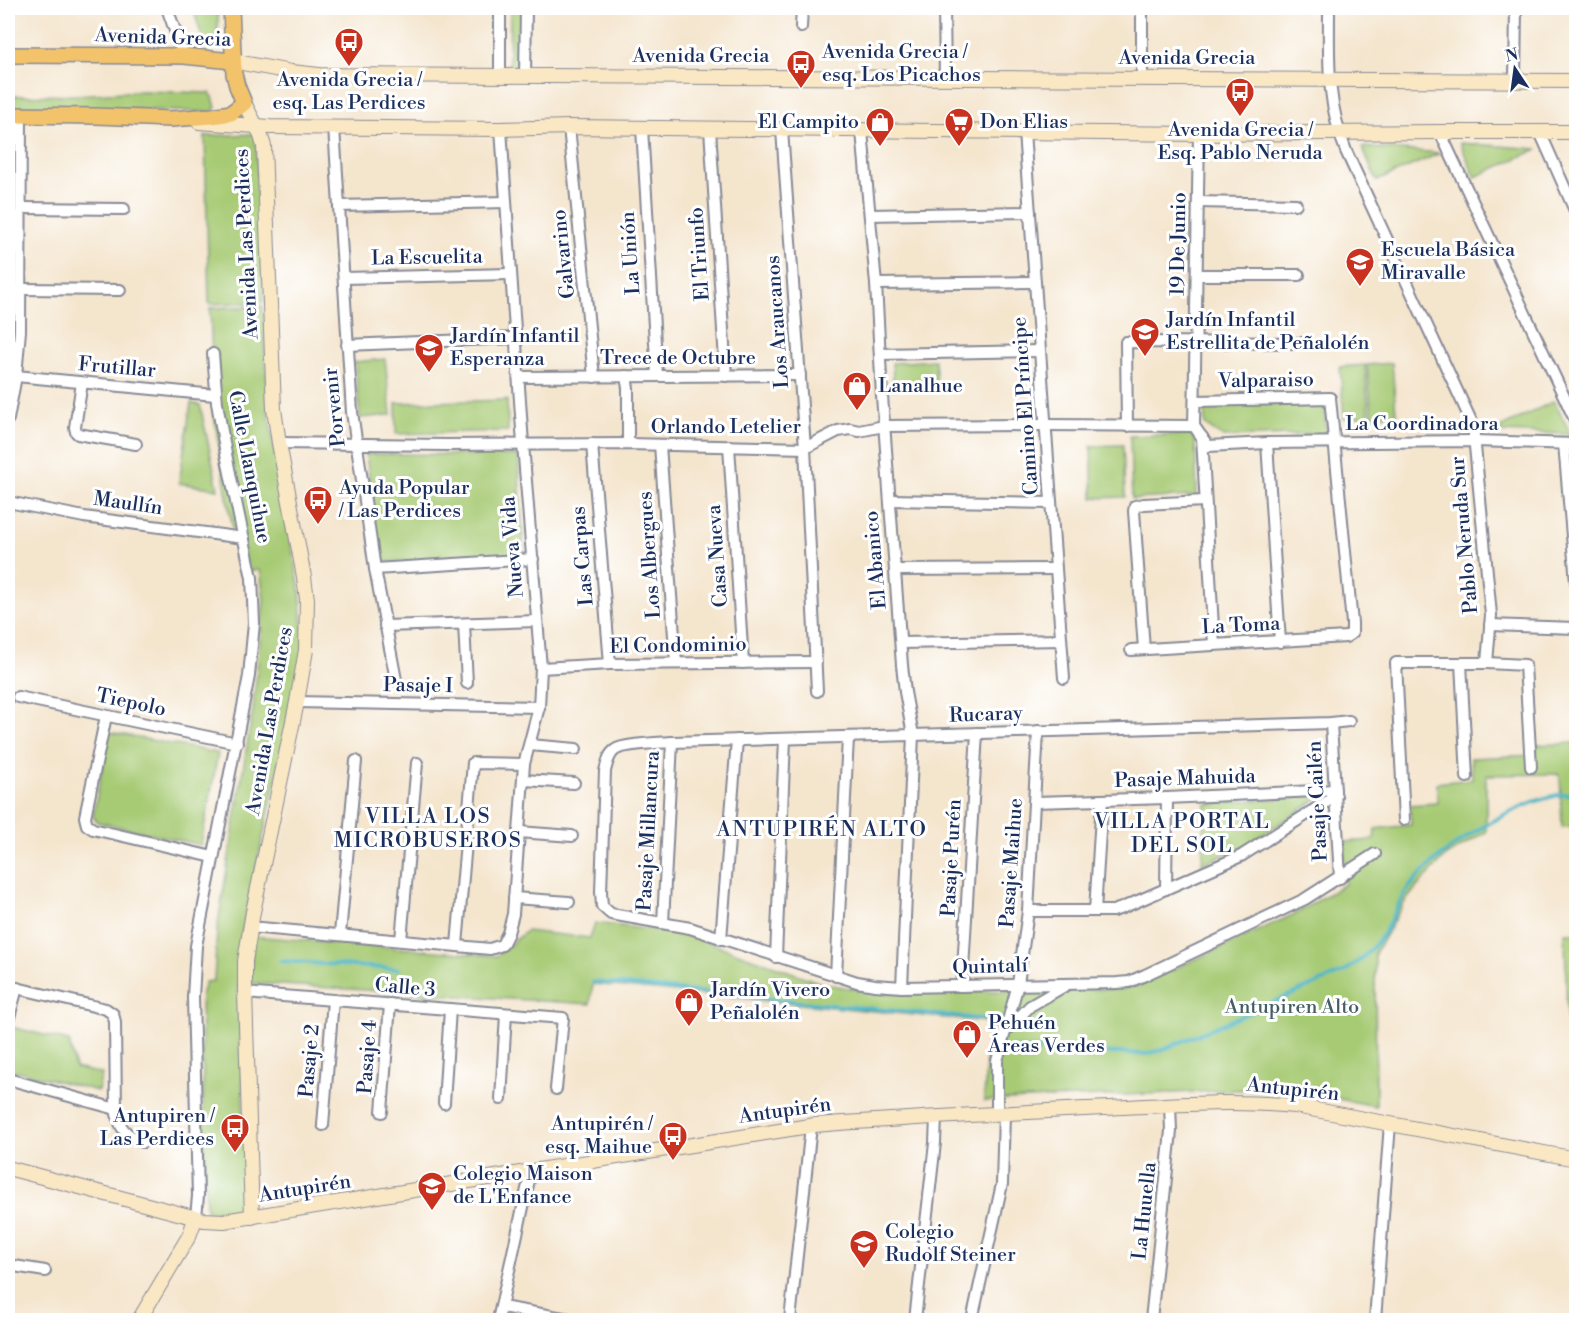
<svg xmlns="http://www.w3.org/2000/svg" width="1584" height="1328" viewBox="0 0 1584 1328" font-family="'Libre Bodoni',serif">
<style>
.green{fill:#a7cb74;stroke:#617d69;stroke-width:1.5}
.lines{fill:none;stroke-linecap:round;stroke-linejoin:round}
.stream{stroke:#4bb6c7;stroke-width:4}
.street-casing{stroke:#888a96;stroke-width:14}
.secondary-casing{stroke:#888a96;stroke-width:16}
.primary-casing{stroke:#888a96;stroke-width:18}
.street{stroke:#fff;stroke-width:10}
.secondary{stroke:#fae7c3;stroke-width:14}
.primary{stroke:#f2c36a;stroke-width:15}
.labels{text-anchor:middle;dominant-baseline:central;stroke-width:6;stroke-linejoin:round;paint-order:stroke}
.street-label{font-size:20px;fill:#1b2f5e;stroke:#fff}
.poi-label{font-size:20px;fill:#1b2f5e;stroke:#fff;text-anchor:start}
.park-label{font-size:20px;fill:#455e65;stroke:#fff}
.neighbourhood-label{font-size:21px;letter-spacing:1.5px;fill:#1b2f5e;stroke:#fff}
</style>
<rect width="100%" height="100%" fill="#fff"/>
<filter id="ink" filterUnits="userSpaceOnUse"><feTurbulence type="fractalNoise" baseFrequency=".0167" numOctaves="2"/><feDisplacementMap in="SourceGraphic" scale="12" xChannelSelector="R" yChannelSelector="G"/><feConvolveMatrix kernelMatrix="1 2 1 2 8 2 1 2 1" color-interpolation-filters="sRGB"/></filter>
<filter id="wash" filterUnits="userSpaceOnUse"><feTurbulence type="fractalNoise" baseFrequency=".008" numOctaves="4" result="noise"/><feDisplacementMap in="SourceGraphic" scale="24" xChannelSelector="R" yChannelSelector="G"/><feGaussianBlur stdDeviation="1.35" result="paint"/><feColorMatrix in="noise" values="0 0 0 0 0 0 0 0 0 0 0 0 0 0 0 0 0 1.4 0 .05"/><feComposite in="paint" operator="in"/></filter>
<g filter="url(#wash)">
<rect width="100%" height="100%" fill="#f4e5cd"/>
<!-- green -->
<g class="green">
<polygon points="193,8 218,8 218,46 205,47"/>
<polygon points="510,8 525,8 525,69 509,68"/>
<polygon points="142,91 210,93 213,97 216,108 210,112 114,109 8,108 8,96 76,95"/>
<polygon points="255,134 264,302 209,304 205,136"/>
<polygon points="1460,143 1538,149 1475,177"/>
<polygon points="1362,147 1440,153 1377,181"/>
<polygon points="263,306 268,409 282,499 300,589 305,648 242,931 238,993 248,1211 227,1213 206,1210 201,996 205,982 214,981 217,930 253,709 256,680 264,600 260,570 242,572 229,509 214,414 210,308"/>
<polygon points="385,359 391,415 360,418 355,362"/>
<polygon points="935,360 937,386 894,389 892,363"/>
<polygon points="1392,363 1396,414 1372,416 1367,365"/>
<polygon points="1365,365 1369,416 1344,418 1340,367"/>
<polygon points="507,400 508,431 396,434 396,403"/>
<polygon points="1325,400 1326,434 1223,437 1205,425 1204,404"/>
<polygon points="1554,401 1571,434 1492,432"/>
<polygon points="191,403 200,405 218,489 179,483"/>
<polygon points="1191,434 1195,441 1197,496 1132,499 1130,436"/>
<polygon points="1123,445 1125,497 1093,498 1091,446"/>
<polygon points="366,454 518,455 524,557 380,562"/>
<polygon points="109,732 218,753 201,845 97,822 93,816"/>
<polygon points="1576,743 1576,826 1562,827 1560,774 1486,775 1486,832 1445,857 1416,888 1404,903 1375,953 1376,1106 1298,1091 1264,1089 984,1101 988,1022 593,984 590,1004 251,983 252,936 497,956 526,931 590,938 595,923 686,934 821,983 877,993 1123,989 1139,985 1297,913 1345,884 1344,842 1374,840 1375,829 1411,825 1410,805 1437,803 1437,783 1472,779 1471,758 1536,755 1537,745"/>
<polygon points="1324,795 1242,848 1202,864 1206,804"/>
<polygon points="1565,933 1576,933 1576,1019 1567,1020"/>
<polygon points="11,1027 69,1041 75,1068 102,1074 98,1091 8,1069 8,1041"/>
</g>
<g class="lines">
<!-- stream -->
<g class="stream">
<polyline points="280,961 399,969"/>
<polyline points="593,982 991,1020 991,1048"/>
<path d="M1011,1049l135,5 16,-4 182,-78c16,-11 29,-22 39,-38 8,-13 14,-28 22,-41 29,-41 104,-88 153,-98 6,-1 13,-1 18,-1"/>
</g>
</g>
</g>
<g filter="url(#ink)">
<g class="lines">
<!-- street casing -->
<g class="street-casing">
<g id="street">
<polyline points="167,8 184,56"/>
<polyline points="944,8 945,78"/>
<path d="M1329,8c0,52 -3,93 17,143l127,274 18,190 -4,48"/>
<polyline points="801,27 802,8"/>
<polyline points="500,76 500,8"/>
<polyline points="525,76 526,8"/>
<polyline points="1142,79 1142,8"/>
<polyline points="1515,81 1516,8"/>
<polyline points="334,127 352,412 375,569 396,680"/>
<polyline points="569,127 594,377"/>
<polyline points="642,128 657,376"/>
<polyline points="710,129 726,376"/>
<polyline points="782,130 805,448 817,691"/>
<polyline points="862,131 876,284 882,396 902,665 905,692 913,735 902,987"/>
<polyline points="1024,132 1064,678"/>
<polyline points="1440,132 1576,422"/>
<polyline points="1540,132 1576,213"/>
<polyline points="1198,202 1296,204"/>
<polyline points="339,206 506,202"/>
<polyline points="21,208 124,209"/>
<polyline points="870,215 1030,212"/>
<polyline points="1197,275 1299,275"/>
<polyline points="344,278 511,274"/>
<polyline points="876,284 1035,282"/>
<polyline points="21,289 120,290"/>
<polyline points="347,345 516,338"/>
<polyline points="880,354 1040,351"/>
<polyline points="16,376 215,395"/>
<polyline points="626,376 628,388 628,444"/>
<polyline points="519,377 800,375"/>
<polyline points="82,383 75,427 76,432 78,434 136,444"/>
<polyline points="8,419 16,376 20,331 21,115"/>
<polyline points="1127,426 1126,342 1302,343"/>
<polyline points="1194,426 1199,134"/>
<polyline points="1202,437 1214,645"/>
<polyline points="279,443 447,445 628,444 805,448 838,431 850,429 859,431 884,426 1045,425 1194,426 1208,446 1267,443 1475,441 1576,444"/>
<polyline points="1267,443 1280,642"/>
<polyline points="592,444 610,664"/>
<polyline points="1564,444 1576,582"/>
<polyline points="660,445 676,663"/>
<polyline points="729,446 743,663"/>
<polyline points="890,500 1051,503"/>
<polyline points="8,502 84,517 244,538"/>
<polyline points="375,569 533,559"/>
<polyline points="895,570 1056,569"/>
<polyline points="464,624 467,683"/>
<polyline points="1490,625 1576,628"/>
<polyline points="385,626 537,621"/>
<polyline points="901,643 1061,640"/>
<polyline points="1144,649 1134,511 1135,506 1144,504 1205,501"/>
<polyline points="1131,650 1346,637 1352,633 1352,623 1330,398 1195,401"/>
<polyline points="1461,663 1467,777"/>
<polyline points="541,668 610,664 816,662"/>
<polyline points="18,697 237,743"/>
<polyline points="297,702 539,707"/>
<polyline points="106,716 85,817 87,825 93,829 213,857"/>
<path d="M1349,721l-18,2 -659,19c-12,1 -49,2 -57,8 -7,5 -8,14 -10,21l-4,121 1,14 9,8 79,14 167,54 18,3 27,2 215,-4 12,-1 16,-7 160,-76 70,-45"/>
<polyline points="1331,723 1340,878"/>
<polyline points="530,745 576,749"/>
<polyline points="523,780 574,783"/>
<polyline points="1035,802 1167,798 1335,790"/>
<polyline points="1404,820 1396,663 1487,663 1525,665 1531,767"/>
<polyline points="519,832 572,836"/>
<polyline points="1166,889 1167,798"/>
<polyline points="514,898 569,902"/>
<polyline points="1028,911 1113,911 1122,908 1241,856 1336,796"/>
<polyline points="1095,911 1102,800"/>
<polyline points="663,923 672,742"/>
<polyline points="250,927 490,949 502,945 508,933 513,914 524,764 539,707 541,668 523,444 501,129"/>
<polyline points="340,934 356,761"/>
<polyline points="721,939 737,740"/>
<polyline points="401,940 417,763"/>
<polyline points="457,945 473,763 524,764"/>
<polyline points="776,957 785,739"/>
<polyline points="836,976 848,738"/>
<polyline points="8,986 106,1009 113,1014 115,1022 116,1109 8,1079"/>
<polyline points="962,986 977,733"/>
<polyline points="245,993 563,1018 556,1089"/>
<polyline points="8,1021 17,988"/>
<polyline points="1007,1030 1030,1006 1068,984"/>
<polyline points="501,1099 506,1014"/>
<polyline points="444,1103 450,1009"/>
<path d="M116,1109c3,19 9,26 27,33"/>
<polyline points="382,1112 390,1004"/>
<polyline points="997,1114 997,1061 1018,984 1028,911 1038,731"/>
<polyline points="323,1125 333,1000"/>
<polyline points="196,1217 198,1196 193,997 196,946 249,676 254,623 252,578 226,454 217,403 213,354"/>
<polyline points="8,1265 45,1271"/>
<polyline points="502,1307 575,1320"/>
<polyline points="498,1320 531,1171"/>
<polyline points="790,1320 811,1126"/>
<polyline points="915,1320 935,1143 936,1117"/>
<polyline points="972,1320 1002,1184 1004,1114"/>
<polyline points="1151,1320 1171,1131 1170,1105"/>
<polyline points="1375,1320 1390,1124"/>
</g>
</g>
<!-- secondary casing -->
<g class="secondary-casing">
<g id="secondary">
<polyline points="232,61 291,72 319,75 1576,81"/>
<polyline points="244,103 260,133 264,146 274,409 279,443 304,577 307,599 306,650 297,702 253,912 245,961 245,993 252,1217"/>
<polyline points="199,122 270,127 501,129 569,127 1199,134 1440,132 1576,132"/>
<path d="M8,1168l196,52 20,1 591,-96c90,-7 180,-11 270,-16 70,-3 141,-10 210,-3l281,53"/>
<polyline points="139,1320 189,1236 196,1217"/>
</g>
</g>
<!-- primary casing -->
<g class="primary-casing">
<g id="primary">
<polyline points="8,55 184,56 232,61"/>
<polyline points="8,115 96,116 171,119 212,116 231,113 244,103 237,86 234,74 231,8"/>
</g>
</g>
<!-- street -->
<use href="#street" class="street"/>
<!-- secondary -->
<use href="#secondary" class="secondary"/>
<!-- primary -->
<use href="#primary" class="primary"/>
</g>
</g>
<!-- icons -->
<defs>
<g id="bus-pin" transform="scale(1.5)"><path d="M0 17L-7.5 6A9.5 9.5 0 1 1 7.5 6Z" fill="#c8321e" stroke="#fff"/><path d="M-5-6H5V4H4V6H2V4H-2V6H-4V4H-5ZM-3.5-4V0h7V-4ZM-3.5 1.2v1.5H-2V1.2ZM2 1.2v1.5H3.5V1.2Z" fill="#fff"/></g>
<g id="shop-pin" transform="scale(1.5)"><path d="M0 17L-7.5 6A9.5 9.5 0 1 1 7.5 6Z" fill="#c8321e" stroke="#fff"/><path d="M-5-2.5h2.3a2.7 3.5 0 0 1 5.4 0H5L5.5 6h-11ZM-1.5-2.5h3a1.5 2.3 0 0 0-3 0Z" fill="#fff"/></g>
<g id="supermarket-pin" transform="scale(1.5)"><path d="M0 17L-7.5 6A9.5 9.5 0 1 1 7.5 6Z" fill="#c8321e" stroke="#fff"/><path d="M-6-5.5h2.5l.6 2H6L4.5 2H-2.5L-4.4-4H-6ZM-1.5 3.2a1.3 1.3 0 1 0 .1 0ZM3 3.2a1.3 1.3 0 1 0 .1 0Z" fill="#fff"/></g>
<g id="school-pin" transform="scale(1.5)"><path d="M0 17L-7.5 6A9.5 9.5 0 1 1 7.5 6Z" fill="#c8321e" stroke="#fff"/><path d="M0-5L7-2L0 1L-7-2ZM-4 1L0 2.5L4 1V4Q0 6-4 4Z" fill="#fff"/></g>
</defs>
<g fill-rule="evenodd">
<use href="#bus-pin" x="349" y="42"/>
<use href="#bus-pin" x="801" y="64"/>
<use href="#bus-pin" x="1240" y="92"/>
<use href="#shop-pin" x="880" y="122"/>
<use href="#supermarket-pin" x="959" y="122"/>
<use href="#school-pin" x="1360" y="262"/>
<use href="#school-pin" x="1145" y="332"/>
<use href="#school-pin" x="429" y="348"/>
<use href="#shop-pin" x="857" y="386"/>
<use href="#bus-pin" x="318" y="500"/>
<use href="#shop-pin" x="689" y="1002"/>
<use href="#shop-pin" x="967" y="1034"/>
<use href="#bus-pin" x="235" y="1128"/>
<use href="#bus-pin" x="673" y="1136"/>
<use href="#school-pin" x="432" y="1186"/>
<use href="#school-pin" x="864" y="1244"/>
</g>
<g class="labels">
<!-- street labels -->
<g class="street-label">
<text transform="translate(163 38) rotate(2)">Avenida Grecia</text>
<text x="701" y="56">Avenida Grecia</text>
<text x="1187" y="58">Avenida Grecia</text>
<text transform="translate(247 244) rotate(-93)">Avenida Las Perdices</text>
<text transform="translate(1179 244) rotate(-89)">19 De Junio</text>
<text transform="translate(631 253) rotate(-94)">La Unión</text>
<text transform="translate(564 254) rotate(-96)">Galvarino</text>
<text transform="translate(700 254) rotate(-94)">El Triunfo</text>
<text transform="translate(427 258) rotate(-1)">La Escuelita</text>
<text transform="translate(778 322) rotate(-94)">Los Araucanos</text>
<text x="678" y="358">Trece de Octubre</text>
<text transform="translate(117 368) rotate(5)">Frutillar</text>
<text transform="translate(1266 381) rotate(-1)">Valparaiso</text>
<text transform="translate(1026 406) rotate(-94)">Camino El Príncipe</text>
<text transform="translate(335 407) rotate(-96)">Porvenir</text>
<text x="1422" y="424">La Coordinadora</text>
<text x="726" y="427">Orlando Letelier</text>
<text transform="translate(249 467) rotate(79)">Calle Llanquihue</text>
<text transform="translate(128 504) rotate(8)">Maullín</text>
<text transform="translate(1465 535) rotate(-95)">Pablo Neruda Sur</text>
<text transform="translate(513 547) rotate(-95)">Nueva Vida</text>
<text transform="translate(650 555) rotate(-94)">Los Albergues</text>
<text transform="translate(583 556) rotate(-95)">Las Carpas</text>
<text transform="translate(718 556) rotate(-94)">Casa Nueva</text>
<text transform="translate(876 560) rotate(-95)">El Abanico</text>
<text transform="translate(1241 626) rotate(-3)">La Toma</text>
<text transform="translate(678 646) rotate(-1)">El Condominio</text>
<text transform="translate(418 686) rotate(1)">Pasaje I</text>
<text transform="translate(131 703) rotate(12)">Tiepolo</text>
<text transform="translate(986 715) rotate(-2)">Rucaray</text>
<text transform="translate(270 721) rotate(-80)">Avenida Las Perdices</text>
<text transform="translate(1185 779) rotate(-2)">Pasaje Mahuida</text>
<text transform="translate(1318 801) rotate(-93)">Pasaje Cailén</text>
<text transform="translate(649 831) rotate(-87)">Pasaje Millancura</text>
<text transform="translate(952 858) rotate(-87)">Pasaje Purén</text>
<text transform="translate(1012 863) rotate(-86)">Pasaje Maihue</text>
<text transform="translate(990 967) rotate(-2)">Quintalí</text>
<text transform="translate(405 988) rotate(5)">Calle 3</text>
<text transform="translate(368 1057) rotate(-86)">Pasaje 4</text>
<text transform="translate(310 1061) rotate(-85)">Pasaje 2</text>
<text transform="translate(1293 1090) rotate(6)">Antupirén</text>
<text transform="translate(785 1111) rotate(-8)">Antupirén</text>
<text transform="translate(305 1189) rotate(-9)">Antupirén</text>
<text transform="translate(1145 1211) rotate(-84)">La Huuella</text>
</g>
<!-- poi labels -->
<g class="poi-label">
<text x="822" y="52">Avenida Grecia /<tspan x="822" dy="23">esq. Los Picachos</tspan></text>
<text x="349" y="80" text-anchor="middle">Avenida Grecia /<tspan x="349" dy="23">esq. Las Perdices</tspan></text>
<text x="859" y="122" text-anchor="end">El Campito</text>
<text x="980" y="122">Don Elias</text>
<text x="1240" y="130" text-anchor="middle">Avenida Grecia /<tspan x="1240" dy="23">Esq. Pablo Neruda</tspan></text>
<text x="1381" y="250">Escuela Básica<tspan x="1381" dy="23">Miravalle</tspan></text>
<text x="1166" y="320">Jardín Infantil<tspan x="1166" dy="23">Estrellita de Peñalolén</tspan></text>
<text x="450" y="336">Jardín Infantil<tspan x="450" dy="23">Esperanza</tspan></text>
<text x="878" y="386">Lanalhue</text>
<text x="339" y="488">Ayuda Popular<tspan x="339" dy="23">/ Las Perdices</tspan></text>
<text x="710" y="990">Jardín Vivero<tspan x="710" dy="23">Peñalolén</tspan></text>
<text x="988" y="1023">Pehuén<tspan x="988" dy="23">Áreas Verdes</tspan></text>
<text x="214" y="1116" text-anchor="end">Antupiren /<tspan x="214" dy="23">Las Perdices</tspan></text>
<text x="652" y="1124" text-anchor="end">Antupirén /<tspan x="652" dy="23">esq. Maihue</tspan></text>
<text x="453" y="1174">Colegio Maison<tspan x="453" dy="23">de L'Enfance</tspan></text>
<text x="885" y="1232">Colegio<tspan x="885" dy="23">Rudolf Steiner</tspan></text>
</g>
<!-- park labels -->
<g class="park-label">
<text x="1292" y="1007">Antupiren Alto</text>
</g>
<!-- neighbourhood labels -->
<g class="neighbourhood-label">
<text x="428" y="817">VILLA LOS<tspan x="428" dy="24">MICROBUSEROS</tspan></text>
<text x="1182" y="822">VILLA PORTAL<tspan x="1182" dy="24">DEL SOL</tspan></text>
<text x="822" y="830">ANTUPIRÉN ALTO</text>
</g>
</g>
<!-- margin -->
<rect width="1584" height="1328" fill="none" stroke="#fff" stroke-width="30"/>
<!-- north arrow -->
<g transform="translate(1515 69) rotate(347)" stroke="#ffffff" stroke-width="4.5" paint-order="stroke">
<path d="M0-4.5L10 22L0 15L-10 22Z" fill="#1b2f5e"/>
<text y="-9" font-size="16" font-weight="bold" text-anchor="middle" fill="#1b2f5e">N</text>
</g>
</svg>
